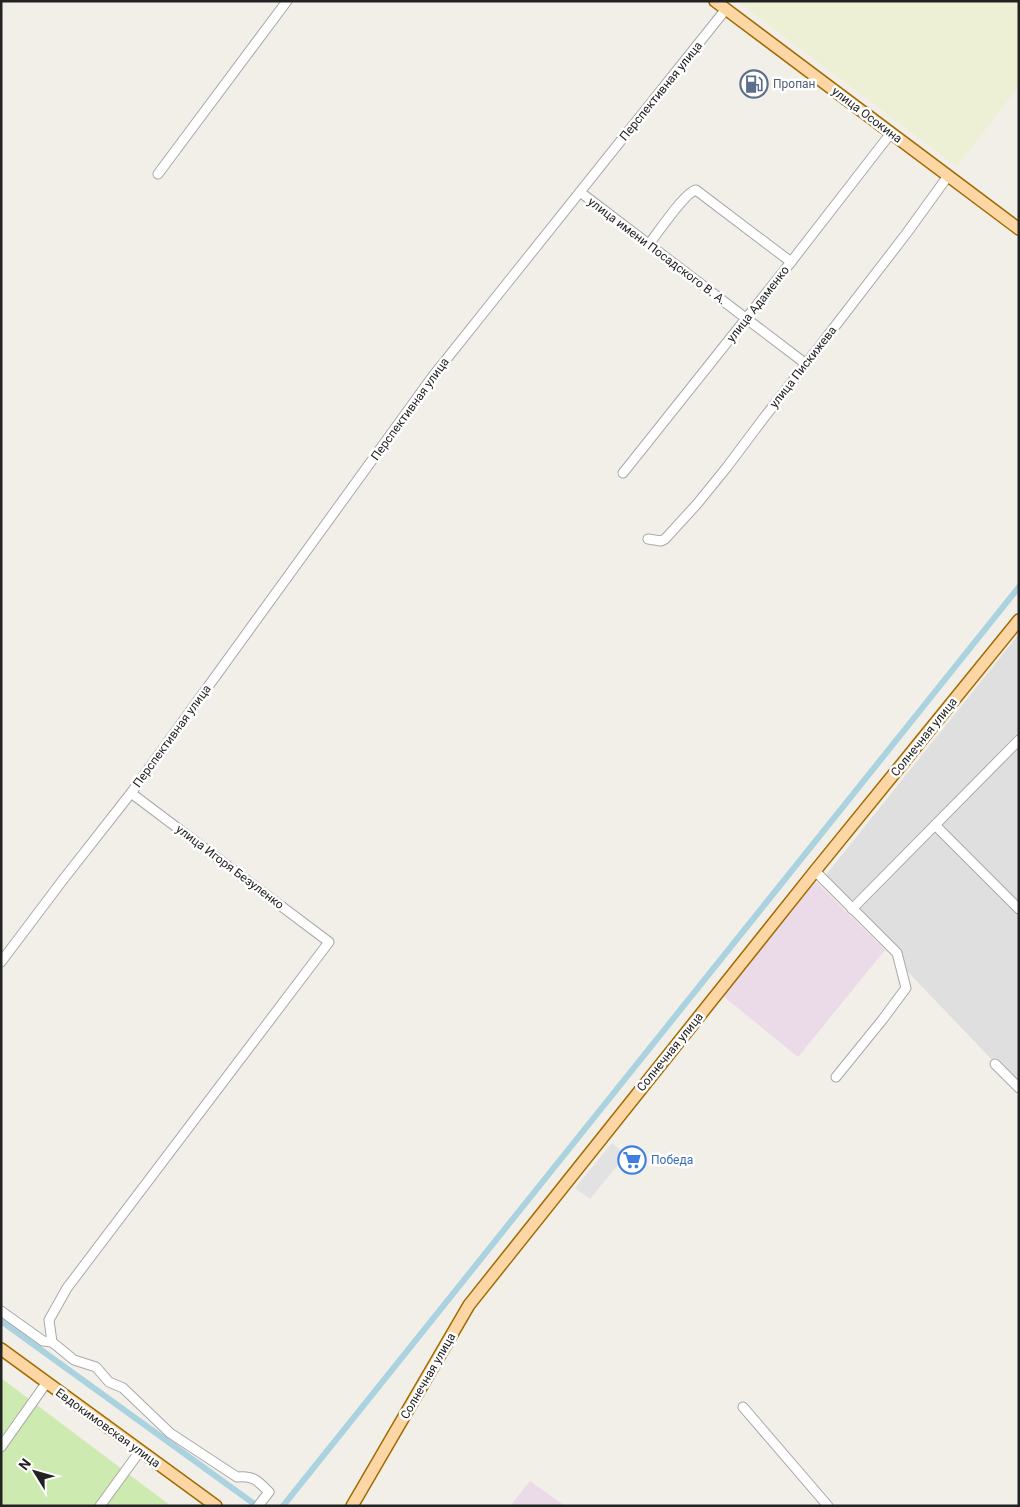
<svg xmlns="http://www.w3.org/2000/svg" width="1020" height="1507" viewBox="0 0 1020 1507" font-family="Roboto,sans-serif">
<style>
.residential{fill:#e0dfdf}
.industrial{fill:#ebdbe8}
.farmland{fill:#eef0d5}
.grass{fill:#cdebb0}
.parking{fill:#e2e2e2}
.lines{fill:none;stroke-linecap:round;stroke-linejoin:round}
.canal{stroke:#aad3df;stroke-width:6}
.minor-casing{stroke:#a9a9a9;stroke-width:11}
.major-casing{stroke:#a06b00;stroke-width:14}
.minor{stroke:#fff;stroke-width:9}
.major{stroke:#fcd6a4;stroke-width:11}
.labels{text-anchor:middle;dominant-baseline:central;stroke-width:5;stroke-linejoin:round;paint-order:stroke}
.service-label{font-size:12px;fill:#4e5e75;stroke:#fff;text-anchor:start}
.street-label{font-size:12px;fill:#222;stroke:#fff}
.shop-label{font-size:12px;fill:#366cbe;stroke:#fff;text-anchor:start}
</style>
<rect width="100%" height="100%" fill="#f2efe9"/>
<!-- residential -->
<polygon class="residential" points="1019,634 1019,1088 821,881"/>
<!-- industrial -->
<g class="industrial">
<polygon points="815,881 885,950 798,1057 723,996"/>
<polygon points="530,1481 565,1506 510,1506"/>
</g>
<!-- farmland -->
<polygon class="farmland" points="737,1 1019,1 1019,86 957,167"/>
<!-- grass -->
<polygon class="grass" points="1,1378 171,1506 1,1506"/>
<!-- parking -->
<polygon class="parking" points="612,1143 626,1155 590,1199 575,1188"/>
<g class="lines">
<!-- canal -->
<g class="canal">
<polyline points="1,1321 257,1506"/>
<polyline points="283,1506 1019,587"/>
</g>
<!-- minor casing -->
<g class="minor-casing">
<g id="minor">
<polyline points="158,174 287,1"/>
<polyline points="580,192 806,364"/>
<path d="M649,244c8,-10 36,-52 47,-54l95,72"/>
<polyline points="623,473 791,262 891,133"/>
<polyline points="648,539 661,541 665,539 697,504 727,467 763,419 806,364 906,234 948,176"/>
<path d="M131,793l198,149 -262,346 -18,32 3,22 22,18 22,7 13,15 14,6 47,45 67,44c16,-2 21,4 32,15l-11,14"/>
<polyline points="935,825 1019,909"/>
<polyline points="815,871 897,953 906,988 883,1019 836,1077"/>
<polyline points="852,909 1019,740"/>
<polyline points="1,962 62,881 131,793 433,376 726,9"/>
<polyline points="995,1064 1019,1088"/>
<polyline points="1,1311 43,1341 52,1342"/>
<polyline points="743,1407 828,1506"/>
<polyline points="1,1447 47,1382"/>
<polyline points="100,1506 140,1451"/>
</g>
</g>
<!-- major casing -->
<g class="major-casing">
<g id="major">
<polyline points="715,1 1019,229"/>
<polyline points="1,1349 216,1506"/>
<polyline points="352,1506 469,1305 815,871 1019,620"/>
</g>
</g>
<!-- minor -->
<use href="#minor" class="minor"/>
<!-- major -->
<use href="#major" class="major"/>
</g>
<!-- icons -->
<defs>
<g id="fuel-ring" transform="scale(1.4375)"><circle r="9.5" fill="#fff" stroke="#5c6f8a" stroke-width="1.5"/><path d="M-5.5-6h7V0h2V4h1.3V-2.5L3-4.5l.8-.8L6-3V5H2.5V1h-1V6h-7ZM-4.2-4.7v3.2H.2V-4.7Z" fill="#5c6f8a"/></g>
<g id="supermarket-ring" transform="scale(1.4375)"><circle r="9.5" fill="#fff" stroke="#3f7fe0" stroke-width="1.5"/><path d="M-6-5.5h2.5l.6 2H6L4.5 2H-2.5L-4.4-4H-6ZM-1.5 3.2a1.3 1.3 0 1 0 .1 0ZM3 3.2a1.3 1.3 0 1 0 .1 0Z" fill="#3f7fe0"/></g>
</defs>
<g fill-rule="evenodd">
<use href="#fuel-ring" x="754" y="84"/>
<use href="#supermarket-ring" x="632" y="1160"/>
</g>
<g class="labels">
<!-- service labels -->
<g class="service-label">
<text x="773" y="84">Пропан</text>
</g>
<!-- street labels -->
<g class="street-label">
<text transform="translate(661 91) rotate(-51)">Перспективная улица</text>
<text transform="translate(867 115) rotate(37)">улица Осокина</text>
<text transform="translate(657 251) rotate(37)">улица имени Посадского В. А.</text>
<text transform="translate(758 304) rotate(-52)">улица Адаменко</text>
<text transform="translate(803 367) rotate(-52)">улица Пискижева</text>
<text transform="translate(410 409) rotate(-54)">Перспективная улица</text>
<text transform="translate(172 736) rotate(-54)">Перспективная улица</text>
<text transform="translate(924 737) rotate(-51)">Солнечная улица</text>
<text transform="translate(230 867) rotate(37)">улица Игоря Безуленко</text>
<text transform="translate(670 1052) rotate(-51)">Солнечная улица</text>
<text transform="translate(428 1376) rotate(-60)">Солнечная улица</text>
<text transform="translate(108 1428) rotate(36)">Евдокимовская улица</text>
</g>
<!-- shop labels -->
<g class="shop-label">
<text x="651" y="1160">Победа</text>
</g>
</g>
<!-- border -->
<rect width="1020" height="1507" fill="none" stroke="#222222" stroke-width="5"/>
<!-- north arrow -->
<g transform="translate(35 1472) rotate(307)" stroke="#ffffff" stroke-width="4" paint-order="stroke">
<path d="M0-4L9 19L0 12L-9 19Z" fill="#222222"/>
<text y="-8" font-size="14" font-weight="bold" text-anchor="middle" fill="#222222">N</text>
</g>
</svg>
